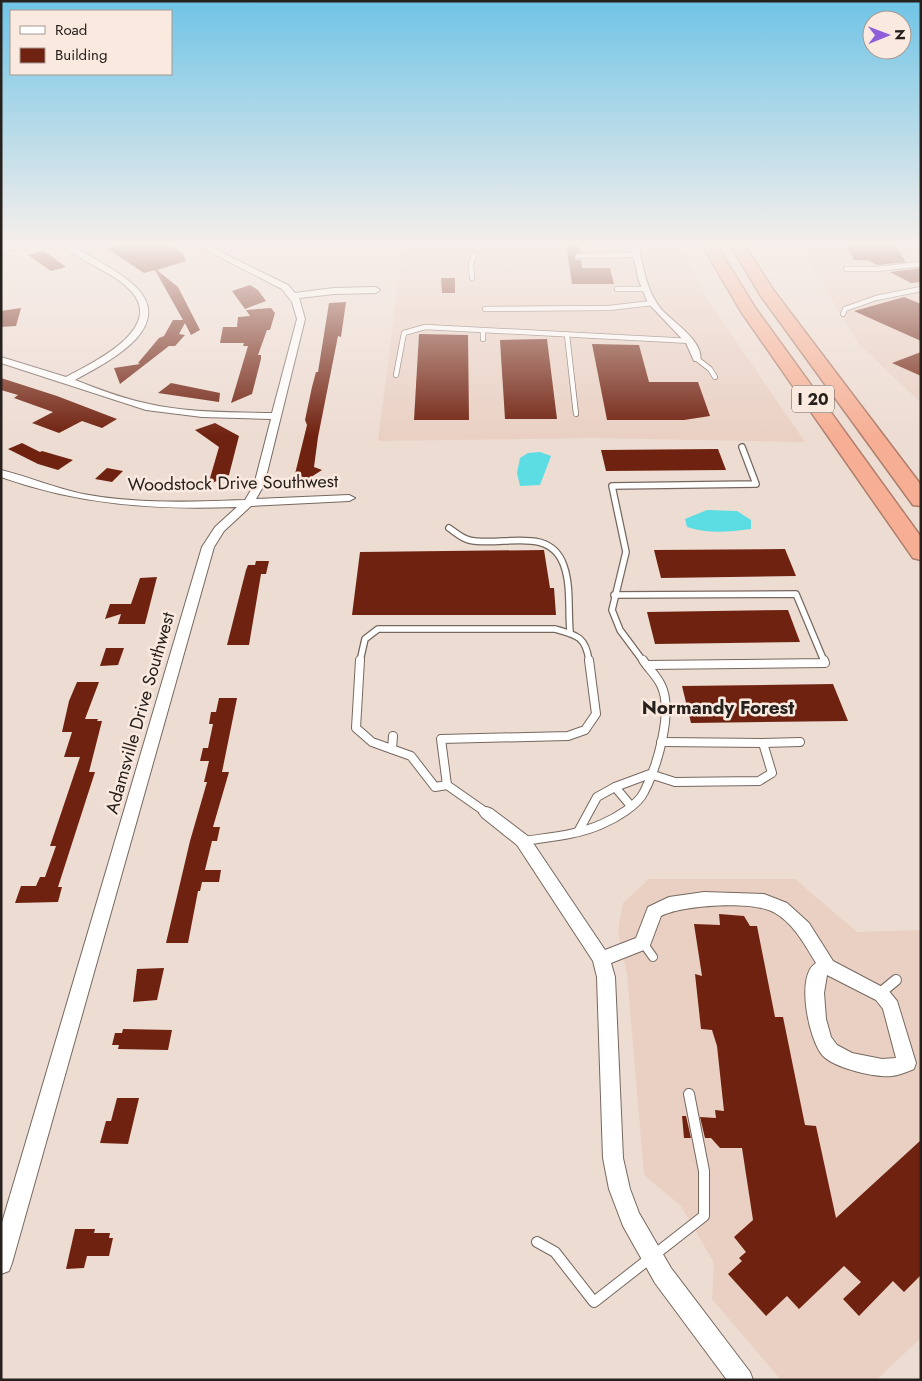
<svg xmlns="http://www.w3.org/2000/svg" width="922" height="1381" viewBox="0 0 922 1381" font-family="Jost,sans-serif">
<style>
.built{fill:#e9d0c3}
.water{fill:#5bdde3}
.building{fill:#702210}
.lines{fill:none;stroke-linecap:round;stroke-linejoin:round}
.service-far3-casing{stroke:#77685f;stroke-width:6}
.service-far2-casing{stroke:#77685f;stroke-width:8}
.service-far1-casing{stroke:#77685f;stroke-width:10}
.service-casing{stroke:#77685f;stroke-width:12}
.minor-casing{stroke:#77685f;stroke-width:2}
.motorway-casing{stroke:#ae7d6b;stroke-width:3}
.service-far3{stroke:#fff;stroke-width:4.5}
.service-far2{stroke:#fff;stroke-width:5.5}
.service-far1{stroke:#fff;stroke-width:8}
.service{stroke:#fff;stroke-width:10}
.minor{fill:#fff;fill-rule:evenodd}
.motorway{fill:#f6af94;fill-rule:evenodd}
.labels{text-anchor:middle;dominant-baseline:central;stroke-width:5;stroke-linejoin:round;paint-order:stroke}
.shield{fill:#fae9df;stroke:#665d58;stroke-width:1}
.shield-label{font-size:16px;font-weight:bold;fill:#27211e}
.street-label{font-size:18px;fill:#27211e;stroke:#fae9df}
.neighbourhood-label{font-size:19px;font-weight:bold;fill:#27211e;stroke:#fae9df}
</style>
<rect width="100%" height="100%" fill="#eddcd2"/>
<!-- built -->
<g class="built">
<polygon points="403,243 679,243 710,303 805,442 591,438 378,441"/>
<polygon points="798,243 921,243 921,403 858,343"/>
<polygon points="649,879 795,879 857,932 921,930 921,1338 876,1380 781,1380 712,1299 714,1263 681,1206 644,1175 627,974 618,931 623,903"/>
</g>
<!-- water -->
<g class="water">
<polygon points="540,452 551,456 540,485 520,486 517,473 520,458 528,453"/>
<path d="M707,510l30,1 14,9v9c-23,3 -42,5 -64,-2l-2,-8z"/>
</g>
<!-- building -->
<g class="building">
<polygon points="129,243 165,243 183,253 186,261 157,270 178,287 200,330 191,335 185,323 179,334 185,335 175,346 169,346 120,384 114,368 140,364 138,363 159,338 164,336 173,320 183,320 155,270 144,273 108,249"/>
<polygon points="566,243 578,243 580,252 576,253 574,257 576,260 581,260 582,268 610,268 614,284 572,284"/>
<polygon points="845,243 894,243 906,262 877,265 868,260 854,260"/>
<polygon points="44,251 66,267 51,271 28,255"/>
<polygon points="921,268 921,282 911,283 890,272"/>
<polygon points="441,278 455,278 455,293 442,293"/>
<polygon points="250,285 258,290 266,301 245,309 232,291"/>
<polygon points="904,297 921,304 921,341 854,311"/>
<polygon points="346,302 341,337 338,336 318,437 314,467 322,470 308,479 295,474 307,425 305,420 312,387 316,372 318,372 329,303"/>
<polygon points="21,308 16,326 1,327 1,311"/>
<polygon points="271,308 275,313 270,330 267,330 258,355 261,355 261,359 252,394 231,403 248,346 243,346 244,343 220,343 223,327 237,327 238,317 250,316 246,310"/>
<polygon points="419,334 468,335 469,420 414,420"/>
<polygon points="547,339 557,419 505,419 500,340"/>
<polygon points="592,344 639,345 649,382 698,382 710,416 684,420 607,420"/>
<polygon points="921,352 921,376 892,363"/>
<polygon points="1,378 57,396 117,419 102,428 82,421 59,433 32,423 53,412 14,398 18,395 1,390"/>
<polygon points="171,383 220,393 219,402 158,393"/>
<polygon points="215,423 239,436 229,475 208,485 219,447 195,430"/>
<polygon points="22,443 40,452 42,451 73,460 58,470 38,464 8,449"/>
<polygon points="718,449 726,470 606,471 601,450"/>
<polygon points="107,468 123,471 112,482 95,479"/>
<polygon points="785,549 796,576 661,578 654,550"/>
<polygon points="544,550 550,588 554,588 556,615 352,615 360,552"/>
<polygon points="256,561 269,561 266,574 261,574 249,645 227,645 246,570 248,565 255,565"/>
<polygon points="157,577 145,624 118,624 121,614 105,619 110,604 131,604 140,578"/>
<polygon points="788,610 800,642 655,644 647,612"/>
<polygon points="106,648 124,648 118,665 100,666"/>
<polygon points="77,682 99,682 85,719 98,719 97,721 102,721 89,772 95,772 58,887 62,887 58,902 15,903 21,886 36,886 40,877 45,877 56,846 50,846 80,757 64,757 72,732 62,732 69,701"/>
<polygon points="833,684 848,721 691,723 682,686"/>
<polygon points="219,698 237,698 222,772 229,772 213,827 220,827 217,841 212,841 205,870 221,870 219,882 202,882 200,891 198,891 188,943 166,943 190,841 207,782 204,782 209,761 200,761 203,748 208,748 213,724 209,724 211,712 216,712"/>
<polygon points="719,914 744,916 750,926 757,926 775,1017 783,1017 805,1125 816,1126 836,1218 921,1140 921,1275 904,1292 893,1281 859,1316 843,1299 861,1282 844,1266 799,1309 787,1296 766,1316 728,1274 742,1261 739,1258 746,1252 734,1237 753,1220 742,1148 720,1148 711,1138 705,1138 700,1117 716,1118 715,1110 724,1111 717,1046 712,1030 701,1029 695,974 702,976 694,924 720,925"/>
<polygon points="164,968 157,1000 133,1002 137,969"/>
<polygon points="123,1029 172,1030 168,1050 118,1049 119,1045 112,1045 115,1033 122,1033"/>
<polygon points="117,1098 139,1098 128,1144 100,1143 106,1121 111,1121"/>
<polygon points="682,1116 686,1116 691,1138 684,1138"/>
<polygon points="75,1229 95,1229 94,1233 110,1233 109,1238 113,1238 109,1256 87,1256 84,1268 66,1269"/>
</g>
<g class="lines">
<!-- service-far3 casing -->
<g class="service-far3-casing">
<g id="service-far3">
<polyline points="578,256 637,255"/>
<polyline points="846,269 877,269 921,264"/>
<polyline points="472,278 471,264 474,255"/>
<polyline points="617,289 646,289"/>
<polyline points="485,309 609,308 652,303"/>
<polyline points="843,314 845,309 876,298 921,289"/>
<polyline points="483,330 483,339"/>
<polyline points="567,335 576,414"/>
<polyline points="697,359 710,369 715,377"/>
<polyline points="396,375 404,333 425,327 691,341"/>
</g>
</g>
<!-- service-far2 casing -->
<g class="service-far2-casing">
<g id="service-far2">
<path d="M449,528c6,4 12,10 20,12 31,8 81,-16 95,26 7,20 4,44 6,65"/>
<polyline points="614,595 796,594 824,661"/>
<path d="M360,661l5,-22 13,-10h177c22,6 31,8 34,32"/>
<polyline points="643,661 620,630 612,610 626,552 612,486 756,484 742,447"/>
</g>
</g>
<!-- service-far1 casing -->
<g class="service-far1-casing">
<g id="service-far1">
<polyline points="360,660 356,728 372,742 411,756 435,787 447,785"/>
<polyline points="647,665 825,663 824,660"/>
<polyline points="763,743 800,742"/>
<polyline points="392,749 393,736"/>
<polyline points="447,785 487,813"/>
<polyline points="447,785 441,739 568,736 585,730 596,714 589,660"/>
<polyline points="615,787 631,806"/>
<polyline points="578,832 597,797 615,787 650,774 675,782 759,781 772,773 763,743 661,742"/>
<path d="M524,841c26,-4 54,-6 78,-17 14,-6 36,-19 42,-32 13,-25 30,-81 17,-107 -4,-9 -13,-17 -18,-25"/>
<polyline points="643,943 653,957"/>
</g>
</g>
<!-- service casing -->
<g class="service-casing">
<g id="service">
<polyline points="879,994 896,980"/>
<polyline points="537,1242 555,1252 594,1302 704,1216 704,1171 689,1094"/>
</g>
</g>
<!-- minor casing -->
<g class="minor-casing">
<g id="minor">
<polygon points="23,243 37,243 1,253 1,249"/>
<path d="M60,243h9c17,11 55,31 67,44 41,42 -31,76 -61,93 23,9 46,18 70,23 41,10 85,9 127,10l25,-94 -5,-17 -10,-13 -90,-46h10l86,42 7,8 39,-5 42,-1 4,3 -4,3 -42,1 -35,4 6,21 -41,166 -8,14 93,-4 6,3 -6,3 -98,5 -27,25 -10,16 -202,716 -3,8 -8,3v-48l201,-679 13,-20 22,-20c-83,3 -157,-2 -236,-30v-7c28,7 54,18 82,24 53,10 108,8 162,6l9,-15 17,-66 -69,-2 -56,-7 -145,-47v-6l65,20c26,-14 101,-49 64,-87 -18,-19 -51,-28 -70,-47z"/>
<path d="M630,243h8c5,22 8,49 24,67 11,12 43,32 38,51h-6l-8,-18 -38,-40 -9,-22z"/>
<path d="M487,807l5,2 37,28 76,113 31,-12 12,-31 21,-10 35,-5 60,2 23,9 22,20 24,38 55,29 9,11 19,62 -2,6c-7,3 -15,6 -22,7 -17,2 -57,-8 -69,-20 -14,-15 -28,-81 -7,-93 -11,-18 -22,-39 -41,-50 -21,-13 -93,-8 -114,3l-12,32 -38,15 4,14 8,181 7,31 9,24 32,55 79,104 3,8h-26l-72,-97 -32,-57 -14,-37 -6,-31 -6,-181 -4,-16 -76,-116 -35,-28 -3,-4 3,-4zM827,975l49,25 7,9 13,49 -14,1 -30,-6 -15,-8 -6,-8 -5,-18 -2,-26z"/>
</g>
</g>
<!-- motorway casing -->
<g class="motorway-casing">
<g id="motorway">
<polygon points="701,243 715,243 756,309 921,537 921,560 913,558 742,313"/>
<polygon points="729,243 743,243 774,291 921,485 921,506 913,505 761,296"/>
</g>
</g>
<!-- service-far3 -->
<use href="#service-far3" class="service-far3"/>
<!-- service-far2 -->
<use href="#service-far2" class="service-far2"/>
<!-- service-far1 -->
<use href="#service-far1" class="service-far1"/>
<!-- service -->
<use href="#service" class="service"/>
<!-- minor -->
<use href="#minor" class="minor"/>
<!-- motorway -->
<use href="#motorway" class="motorway"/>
</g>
<!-- sky -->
<linearGradient id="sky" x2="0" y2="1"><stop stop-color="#6fc4e6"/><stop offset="0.56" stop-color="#f7efeb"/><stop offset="1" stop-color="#f7efeb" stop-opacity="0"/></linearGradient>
<rect width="922" height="436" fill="url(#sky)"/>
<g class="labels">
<!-- shield labels -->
<rect class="shield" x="792" y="385.5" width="42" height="27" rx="4"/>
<g class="shield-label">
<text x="813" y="399">I 20</text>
</g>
<!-- street labels -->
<g class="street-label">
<text transform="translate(233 483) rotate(-1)">Woodstock Drive Southwest</text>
<text transform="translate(140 713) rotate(-74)">Adamsville Drive Southwest</text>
</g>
<!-- neighbourhood labels -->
<g class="neighbourhood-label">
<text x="718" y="707">Normandy Forest</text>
</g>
</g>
<!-- border -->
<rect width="922" height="1381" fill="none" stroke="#27211e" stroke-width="5"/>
<!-- legend -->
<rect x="10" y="10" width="162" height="65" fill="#fae9df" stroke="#a69992"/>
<rect x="20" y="26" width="25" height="8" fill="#ffffff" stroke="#a69992"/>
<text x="55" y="35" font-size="15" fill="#27211e">Road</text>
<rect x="20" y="48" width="25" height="15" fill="#702210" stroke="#a69992"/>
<text x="55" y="60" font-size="15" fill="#27211e">Building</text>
<!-- north arrow -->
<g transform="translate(887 35) rotate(89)"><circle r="24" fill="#fae9df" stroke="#a69992"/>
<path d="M0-4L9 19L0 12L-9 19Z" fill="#8e5fd9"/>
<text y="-8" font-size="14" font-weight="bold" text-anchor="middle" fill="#27211e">N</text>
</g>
</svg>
